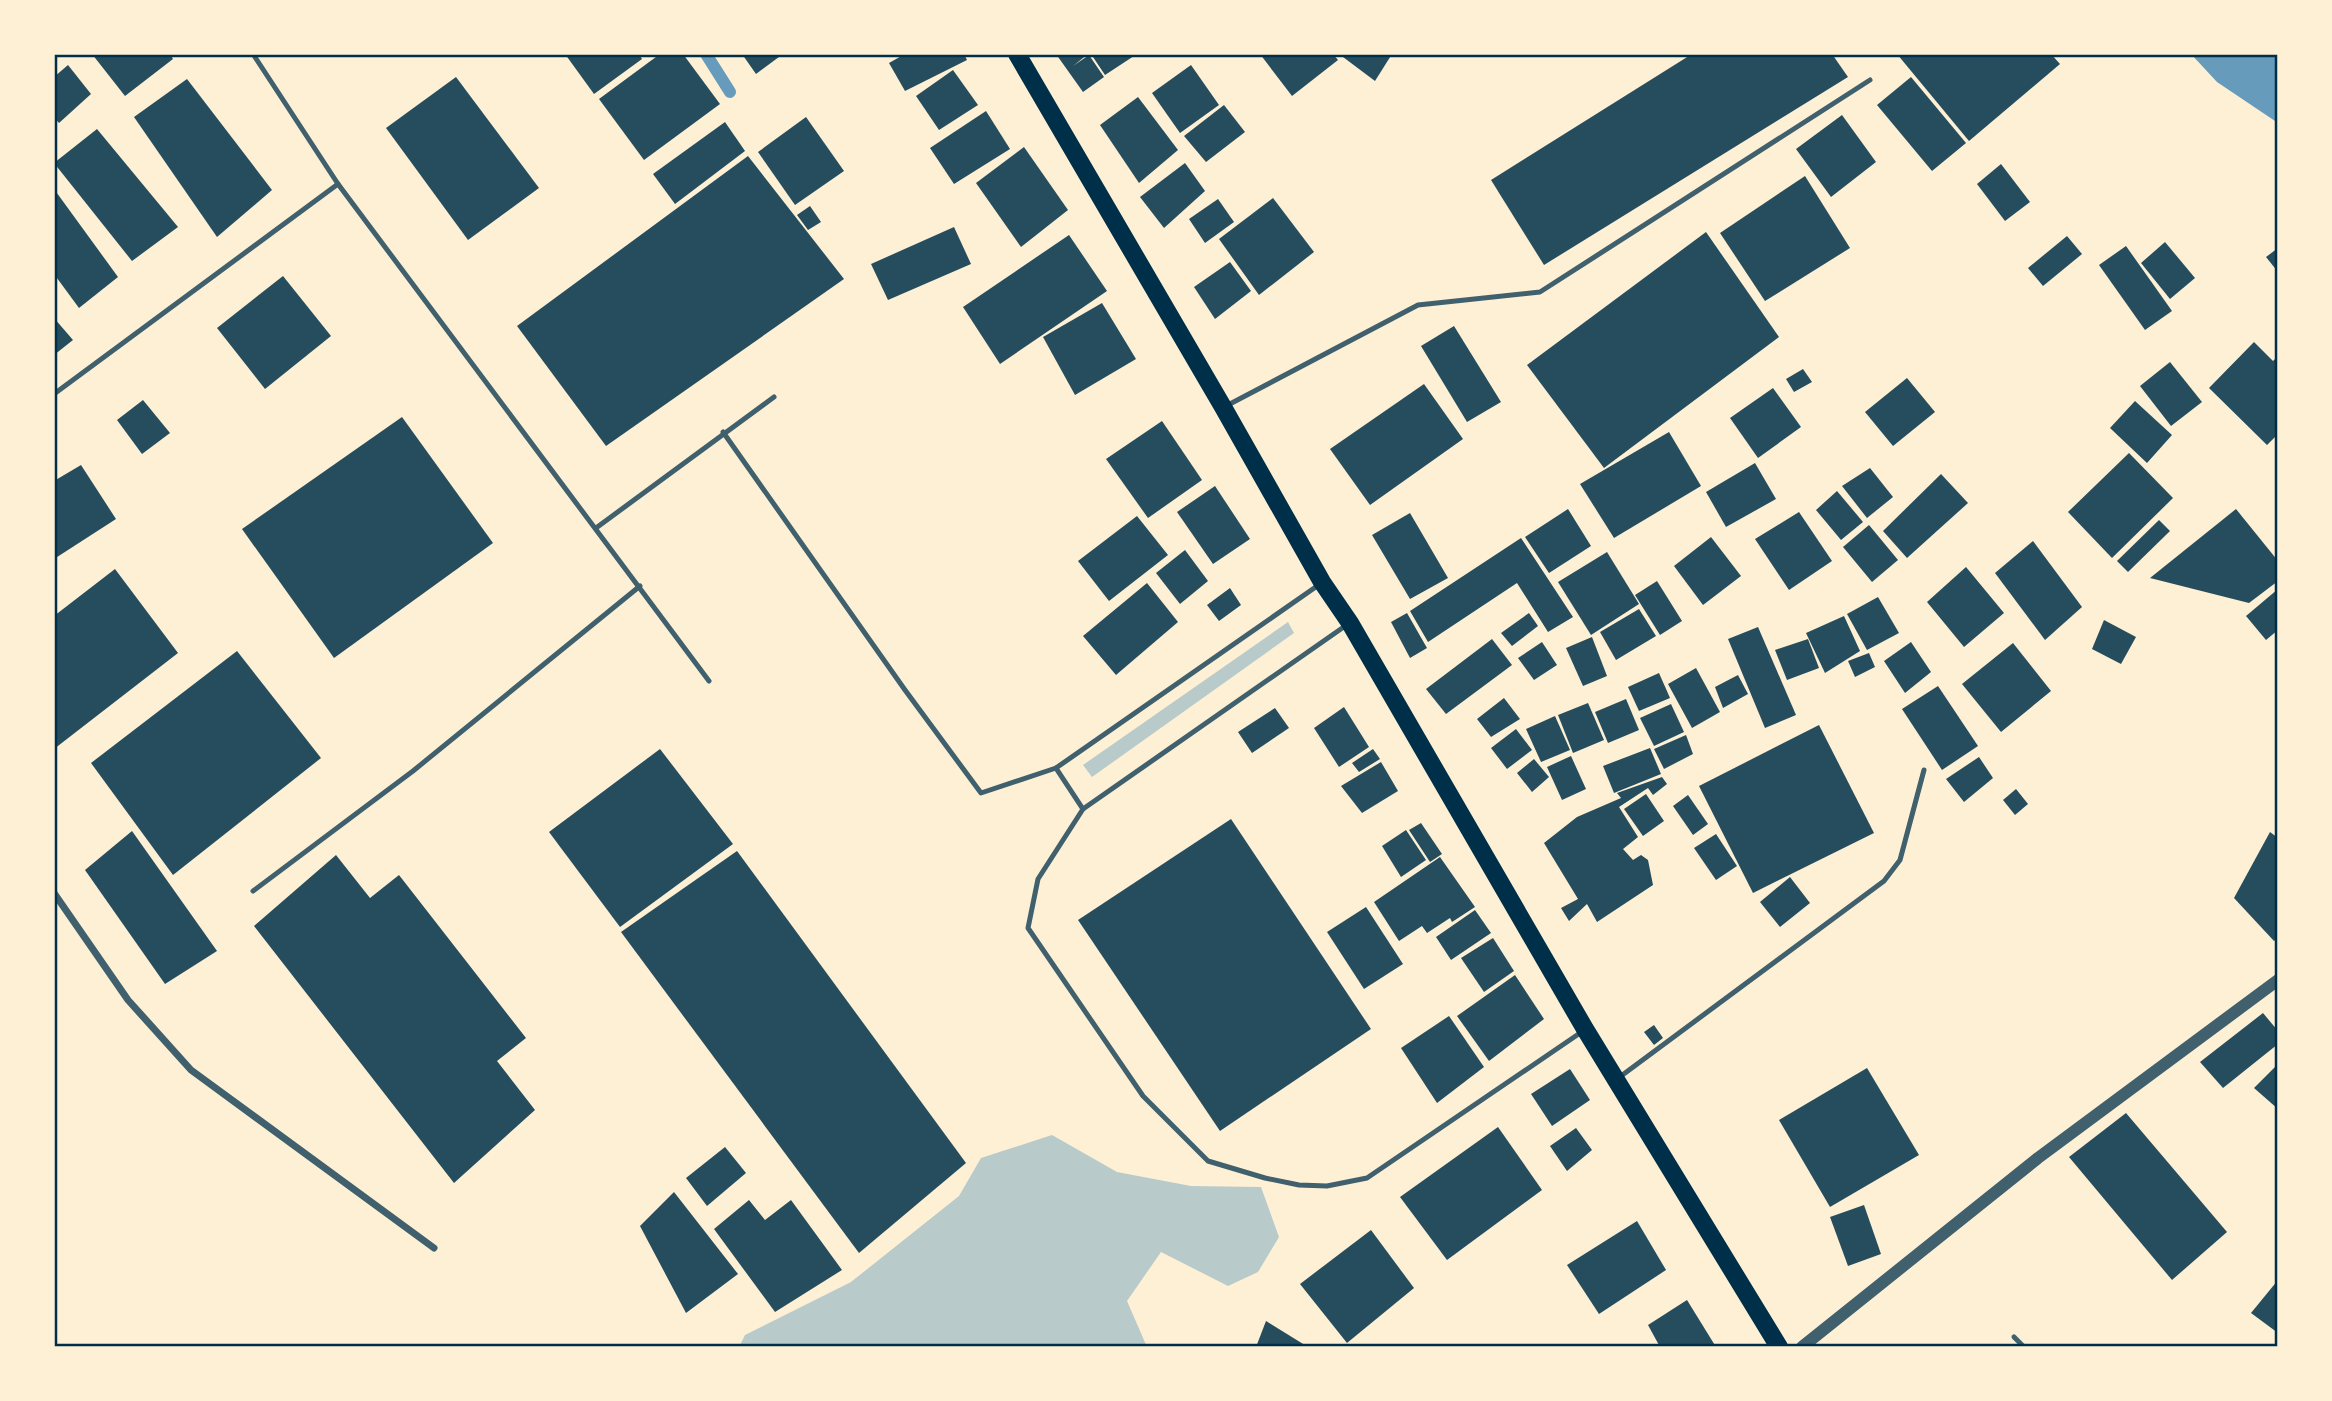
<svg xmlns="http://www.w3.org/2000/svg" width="2332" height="1401" viewBox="0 0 2332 1401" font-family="'Space Grotesk',sans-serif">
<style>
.green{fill:#b9caca}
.water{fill:#669bbc}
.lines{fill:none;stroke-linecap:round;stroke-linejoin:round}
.stream{stroke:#669bbc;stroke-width:12}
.building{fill:#264d5e}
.service{stroke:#3f606c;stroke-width:5}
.minor{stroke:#3f606c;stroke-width:7}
.tertiary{stroke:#3f606c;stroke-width:12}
.primary{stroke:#003049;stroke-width:18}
.neatline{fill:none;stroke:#003049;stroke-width:2.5}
</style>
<rect width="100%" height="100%" fill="#fdf0d5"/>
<!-- green -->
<g class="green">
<polygon points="1288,622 1294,633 1092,777 1083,765"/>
<polygon points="1052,1135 1117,1172 1191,1186 1261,1187 1279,1237 1258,1272 1228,1286 1161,1252 1127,1301 1147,1347 739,1347 745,1335 851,1282 959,1196 981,1158"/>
</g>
<!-- water -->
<polygon class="water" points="2191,54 2278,54 2278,123 2217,82"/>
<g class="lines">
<!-- stream -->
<polyline class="stream" points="706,54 730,92"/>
</g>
<!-- building -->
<g class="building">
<polygon points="92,54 170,54 173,59 125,96"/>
<polygon points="565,54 639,54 642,59 594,94"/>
<polygon points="660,54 683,54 720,104 644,160 599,99"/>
<polygon points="742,54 783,54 756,74"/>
<polygon points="905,54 964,54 967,60 905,91 889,63"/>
<polygon points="1056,54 1088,54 1073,66 1089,55 1104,77 1083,92"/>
<polygon points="1091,54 1137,54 1105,75"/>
<polygon points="1260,54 1333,54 1338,60 1292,96"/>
<polygon points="1345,54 1392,54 1375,81 1343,57"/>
<polygon points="1692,54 1832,54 1848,77 1544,265 1491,180"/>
<polygon points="1897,54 2051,54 2060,64 1969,141"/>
<polygon points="68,65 91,94 59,123 54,117 54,77"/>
<polygon points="1191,65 1219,105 1180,133 1152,93"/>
<polygon points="953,70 978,105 939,130 916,96"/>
<polygon points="456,77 539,188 468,240 386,128"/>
<polygon points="1911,77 1966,143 1932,171 1877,105"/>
<polygon points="187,79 272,190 217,237 134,117"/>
<polygon points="1138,97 1178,150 1139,183 1100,125"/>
<polygon points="1224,105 1245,132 1206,162 1184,136"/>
<polygon points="986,111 1010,149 954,184 930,148"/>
<polygon points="1842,115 1876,162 1831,197 1796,149"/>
<polygon points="806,117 844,171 795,205 758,152"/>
<polygon points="725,122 745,151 675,204 653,174"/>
<polygon points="97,129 178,227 132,261 54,163"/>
<polygon points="1024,147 1068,210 1021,247 976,183"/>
<polygon points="748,156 844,279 606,446 517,326"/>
<polygon points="1185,163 1205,191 1164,228 1140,197"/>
<polygon points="2001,164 2030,202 2005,221 1977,184"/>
<polygon points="1805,176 1850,248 1765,301 1720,233"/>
<polygon points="54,189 118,277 79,308 54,274"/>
<polygon points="1273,198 1314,252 1259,295 1219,239"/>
<polygon points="1218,199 1234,222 1205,243 1189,219"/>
<polygon points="810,206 821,222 808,230 797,215"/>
<polygon points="954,227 971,264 888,300 871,264"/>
<polygon points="1706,232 1779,337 1604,468 1527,365"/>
<polygon points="1069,235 1107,291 1000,364 963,307"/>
<polygon points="2067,236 2082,254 2043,286 2028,268"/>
<polygon points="2165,242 2195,278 2170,299 2141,263"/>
<polygon points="2126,246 2172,311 2145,330 2099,265"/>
<polygon points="2278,248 2278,272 2266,257"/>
<polygon points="1230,262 1251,291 1215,319 1194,287"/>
<polygon points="283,276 331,336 265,389 217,328"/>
<polygon points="1102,303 1136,359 1075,395 1043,337"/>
<polygon points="54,318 73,340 54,355"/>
<polygon points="1454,326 1501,402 1467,422 1421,346"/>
<polygon points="2254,342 2273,361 2278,356 2278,434 2267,445 2209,388"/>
<polygon points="2170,362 2202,402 2171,426 2140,386"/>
<polygon points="1803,369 1812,382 1794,392 1786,379"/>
<polygon points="1907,378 1935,412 1893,446 1865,412"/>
<polygon points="1424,384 1463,439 1370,505 1330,449"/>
<polygon points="1773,388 1801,427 1758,458 1730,418"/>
<polygon points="143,400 170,433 142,454 117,420"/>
<polygon points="2135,401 2172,435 2147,463 2110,428"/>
<polygon points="402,417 493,543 334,658 242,529"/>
<polygon points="1162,421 1202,480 1148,518 1106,459"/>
<polygon points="1669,432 1701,486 1614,538 1580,484"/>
<polygon points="2129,453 2173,498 2112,558 2068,512"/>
<polygon points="1755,463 1776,499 1726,527 1706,492"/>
<polygon points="81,465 116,519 54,559 54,481"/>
<polygon points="1870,468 1893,497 1867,518 1842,486"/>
<polygon points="1941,474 1968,503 1907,558 1883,531"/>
<polygon points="1215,486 1250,539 1213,564 1177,512"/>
<polygon points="1837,491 1863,522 1841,540 1816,510"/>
<polygon points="1568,509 1591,546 1549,573 1525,537"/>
<polygon points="2236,509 2278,561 2278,581 2249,603 2150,578"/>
<polygon points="1799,512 1832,561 1789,590 1755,539"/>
<polygon points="1410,513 1448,578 1410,599 1372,535"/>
<polygon points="1137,516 1168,555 1109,601 1078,561"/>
<polygon points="2159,520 2170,531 2128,572 2117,561"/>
<polygon points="1869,525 1898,560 1872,582 1843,547"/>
<polygon points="1711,537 1741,576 1703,605 1674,566"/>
<polygon points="1521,538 1573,617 1548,632 1517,583 1428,642 1410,611"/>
<polygon points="2033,541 2082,607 2045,640 1995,573"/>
<polygon points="1185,550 1208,581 1180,604 1156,573"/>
<polygon points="1607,552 1639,604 1591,635 1558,582"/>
<polygon points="1966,567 2004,613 1964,647 1927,602"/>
<polygon points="115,569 178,653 54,749 54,616"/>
<polygon points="1657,581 1682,621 1660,635 1635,595"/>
<polygon points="1147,583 1178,622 1116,675 1083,636"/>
<polygon points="1230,588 1241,605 1219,621 1207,605"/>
<polygon points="2278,589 2278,630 2266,640 2246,616"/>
<polygon points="1878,597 1899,633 1867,650 1847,614"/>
<polygon points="1639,609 1656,636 1616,660 1600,632"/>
<polygon points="1407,613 1427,648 1410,658 1391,622"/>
<polygon points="1529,613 1538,626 1512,646 1501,633"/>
<polygon points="1844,616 1860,651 1825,673 1806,633"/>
<polygon points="2104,620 2136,637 2121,664 2092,649"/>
<polygon points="1758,627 1796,715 1765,728 1728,639"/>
<polygon points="1592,637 1607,676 1583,686 1566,648"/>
<polygon points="1492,639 1512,665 1446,714 1426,689"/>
<polygon points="1808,639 1819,668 1787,680 1775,650"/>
<polygon points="1542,642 1557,665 1534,680 1518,658"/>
<polygon points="1911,642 1931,672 1905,693 1884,661"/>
<polygon points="2013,643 2051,691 2001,732 1962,684"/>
<polygon points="237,651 321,758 173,875 91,763"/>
<polygon points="1869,653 1875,667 1855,677 1848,661"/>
<polygon points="1696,668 1720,712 1692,728 1668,684"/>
<polygon points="1659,673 1670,698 1639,711 1628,687"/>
<polygon points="1738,675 1748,694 1723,708 1715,687"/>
<polygon points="1938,686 1978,746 1942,770 1902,709"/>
<polygon points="1504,698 1520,719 1491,737 1477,719"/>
<polygon points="1626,699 1639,730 1608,743 1595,712"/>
<polygon points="1588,703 1604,740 1573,753 1558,715"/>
<polygon points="1671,704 1684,732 1654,746 1640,718"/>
<polygon points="1344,707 1369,747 1339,767 1314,728"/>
<polygon points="1275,708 1289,728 1252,753 1238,732"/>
<polygon points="1555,716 1570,750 1541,762 1526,729"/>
<polygon points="1819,725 1874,833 1753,893 1699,786"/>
<polygon points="1516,729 1532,750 1507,769 1491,748"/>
<polygon points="1686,735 1693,754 1664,769 1654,749"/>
<polygon points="1650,748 1661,774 1614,793 1603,766"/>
<polygon points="660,749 733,844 620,927 549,832"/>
<polygon points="1373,749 1380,759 1359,772 1352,763"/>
<polygon points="1571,756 1586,789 1562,800 1547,767"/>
<polygon points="1979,757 1993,778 1964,802 1946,779"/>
<polygon points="1534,759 1549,777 1532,792 1517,773"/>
<polygon points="1381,762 1398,791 1362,813 1341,786"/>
<polygon points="1662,777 1667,784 1653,795 1648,788 1619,807 1638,837 1623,849 1633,860 1641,855 1648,860 1653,885 1597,922 1587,904 1569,921 1561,908 1578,899 1544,843 1577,817 1621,798 1617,793"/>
<polygon points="2016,789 2028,804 2015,815 2003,800"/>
<polygon points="1646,794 1664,821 1643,836 1624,809"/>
<polygon points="1688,795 1708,824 1693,835 1673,806"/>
<polygon points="1231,819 1371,1029 1220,1131 1078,920"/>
<polygon points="1421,823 1442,854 1430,862 1409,830"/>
<polygon points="1406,830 1426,860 1401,877 1382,846"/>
<polygon points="132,831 217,951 165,984 85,870"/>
<polygon points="2270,832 2278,838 2278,938 2274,941 2234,898"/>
<polygon points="1716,834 1737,866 1716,880 1694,848"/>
<polygon points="737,851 966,1163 859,1253 621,932"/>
<polygon points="336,855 370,898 399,875 526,1038 497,1061 535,1110 454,1183 254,926"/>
<polygon points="1440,857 1475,907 1452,922 1450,918 1427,933 1422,926 1399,941 1374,902"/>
<polygon points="1790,877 1810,903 1780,927 1760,902"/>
<polygon points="1366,907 1403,964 1364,989 1327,932"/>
<polygon points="1475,910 1491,933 1451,960 1436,937"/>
<polygon points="1493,938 1514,971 1484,992 1461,958"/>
<polygon points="1515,975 1544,1019 1489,1061 1457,1016"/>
<polygon points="2263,1013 2278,1031 2278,1044 2223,1088 2200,1062"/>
<polygon points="1449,1016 1484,1067 1437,1103 1401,1048"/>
<polygon points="1654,1025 1663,1038 1654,1045 1644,1032"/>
<polygon points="2278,1064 2278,1109 2254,1088"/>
<polygon points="1867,1068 1919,1155 1830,1207 1779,1120"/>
<polygon points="1570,1069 1590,1100 1552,1126 1531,1094"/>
<polygon points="2126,1113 2227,1232 2172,1280 2069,1157"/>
<polygon points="1498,1127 1542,1190 1447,1260 1400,1197"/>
<polygon points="1576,1128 1592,1150 1567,1171 1550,1146"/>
<polygon points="725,1147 746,1173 707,1206 686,1178"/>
<polygon points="674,1192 738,1274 686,1313 640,1226"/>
<polygon points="749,1200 765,1220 791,1200 842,1270 775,1312 714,1229"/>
<polygon points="1864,1205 1881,1254 1848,1266 1830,1217"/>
<polygon points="1637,1221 1666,1270 1599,1314 1567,1265"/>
<polygon points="1371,1230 1414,1288 1347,1343 1300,1284"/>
<polygon points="2278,1280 2278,1333 2251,1313"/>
<polygon points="1687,1300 1716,1347 1660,1347 1648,1325"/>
<polygon points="1266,1321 1308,1347 1256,1347"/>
</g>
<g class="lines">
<!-- service -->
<g class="service">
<polyline points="253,54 338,184 709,681"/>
<polyline points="54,394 338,184"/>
<polyline points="1226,406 1418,305 1540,292 1870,80"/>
<polyline points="723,432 905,690 981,793 1056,768 1320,584"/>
<polyline points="596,528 774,397"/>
<polyline points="1348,624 1083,809 1038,879 1028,928 1143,1096 1208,1161 1265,1178 1299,1185 1327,1186 1367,1178 1583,1031"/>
<polyline points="1056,768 1083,809"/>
<polyline points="253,891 413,771 640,586"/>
<polyline points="1617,1079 1884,881 1900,860 1924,770"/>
<polyline points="2014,1337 2024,1347"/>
</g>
<!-- minor -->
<polyline class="minor" points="54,893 128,1000 191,1070 434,1248"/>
<!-- tertiary -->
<polyline class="tertiary" points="1802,1347 2038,1158 2278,980"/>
<!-- primary -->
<polyline class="primary" points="1017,54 1223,407 1322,582 1350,623 1585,1029 1779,1347"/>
</g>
<!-- border -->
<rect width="2332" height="1401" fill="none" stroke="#fdf0d5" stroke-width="112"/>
<rect x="56" y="56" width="2220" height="1289" class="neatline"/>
</svg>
